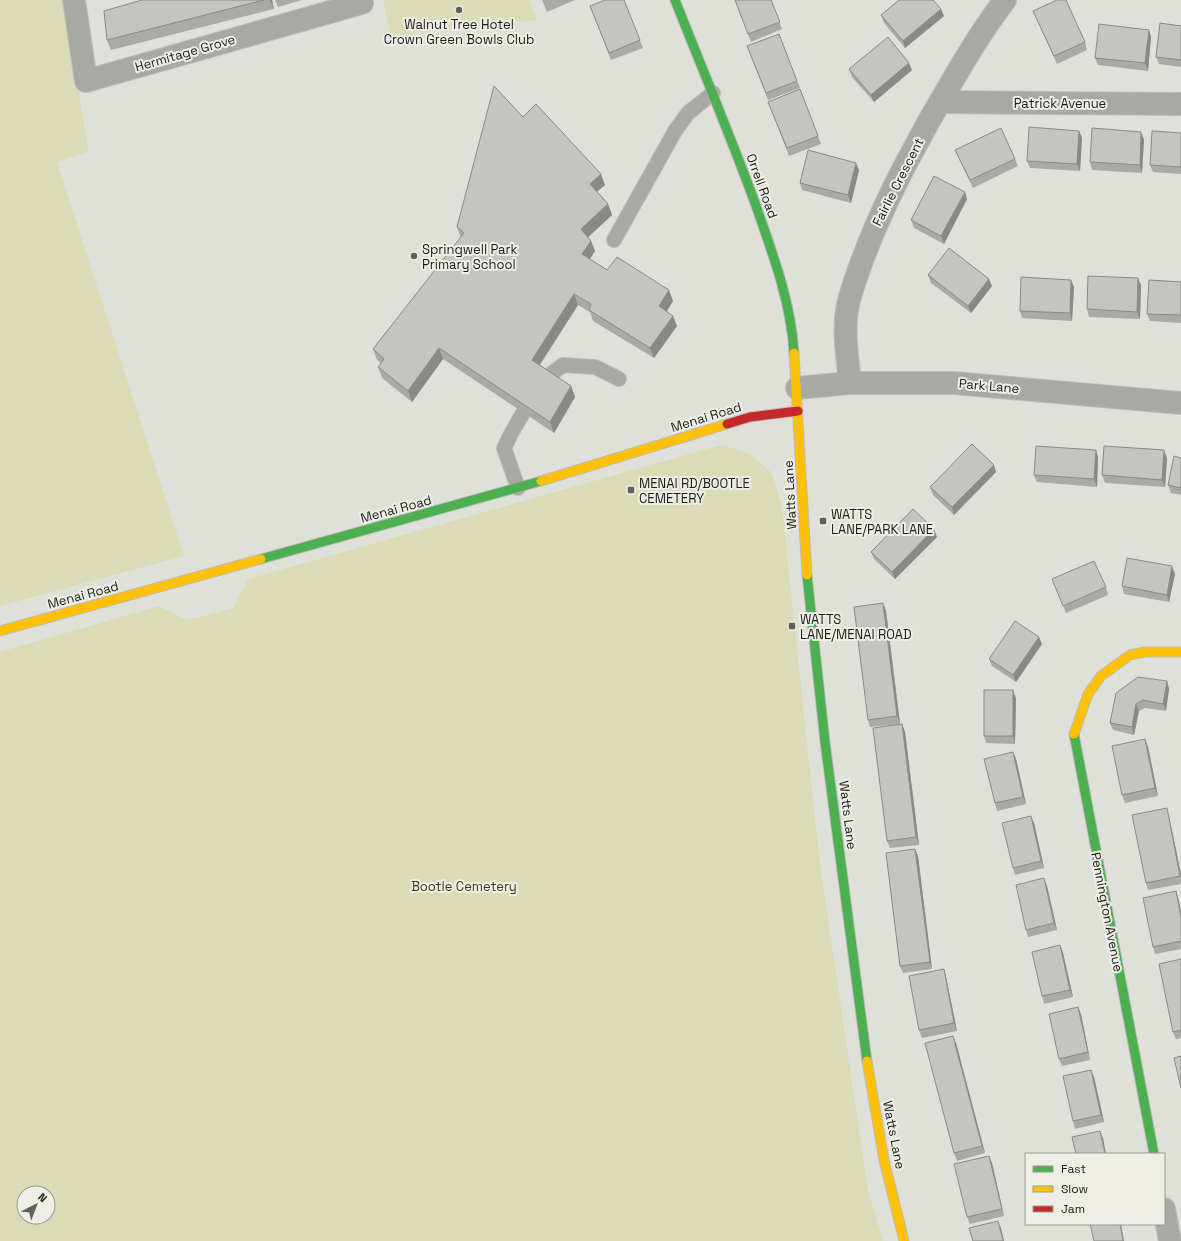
<svg xmlns="http://www.w3.org/2000/svg" width="1181" height="1241" viewBox="0 0 1181 1241" font-family="'Space Grotesk',sans-serif">
<style>
.green{fill:#dcdbb7;fill-rule:evenodd}
.lines{fill:none;stroke-linecap:round;stroke-linejoin:round}
.lane-casing{stroke:#bcbcb9;stroke-width:16}
.street-casing{stroke:#bcbcb9;stroke-width:24}
.fast-casing{stroke:#bcbcb9;stroke-width:11}
.slow-casing{stroke:#bcbcb9;stroke-width:11}
.jam-casing{stroke:#bcbcb9;stroke-width:11}
.lane{stroke:#a8a8a6;stroke-width:14}
.street{stroke:#a8a8a6;stroke-width:22}
.fast{stroke:#4caf50;stroke-width:9}
.slow{stroke:#ffc107;stroke-width:9}
.jam{stroke:#c62828;stroke-width:9}
.wall{fill:#a9a9a5}
.shaded-wall{fill:#898986}
.building{fill:#c4c4c0;stroke:#898986}
.poi-dot{fill:#60605c;stroke:#eeeee7;stroke-width:1.5}
.labels{text-anchor:middle;dominant-baseline:central;stroke-width:4;stroke-linejoin:round;paint-order:stroke}
.poi-label{font-size:13px;fill:#1b1b18;stroke:#eeeee7;text-anchor:start}
.street-label{font-size:13px;fill:#1b1b18;stroke:#eeeee7}
.park-label{font-size:13px;fill:#3c3b13;stroke:#eeeee7}
</style>
<rect width="100%" height="100%" fill="#e0e0db"/>
<!-- green -->
<g class="green">
<polygon points="0,0 62,0 89,151 57,162 184,556 0,606"/>
<polygon points="383,0 529,0 537,20 391,36"/>
<path d="M721,445l28,8 23,20 10,33 37,350 49,335 15,50h-883v-589l159,-46 28,14 46,-12 15,-29zM24,1193h24v24h-24z"/>
</g>
<g class="lines">
<!-- lane casing -->
<g class="lane-casing">
<g id="lane">
<polyline points="614,240 675,131 688,113 713,93"/>
<polyline points="547,377 563,365 595,367 619,379"/>
<polyline points="518,488 504,448 512,432 523,413"/>
</g>
</g>
<!-- street casing -->
<g class="street-casing">
<g id="street">
<polyline points="74,0 86,81 362,3"/>
<polyline points="940,102 1181,104"/>
<path d="M850,383c-2,-23 -7,-50 -3,-73 3,-17 9,-33 15,-49 19,-51 41,-93 67,-140 24,-41 47,-83 76,-121"/>
<polyline points="797,388 850,383 954,383 1181,403"/>
<polyline points="1164,1209 1170,1241"/>
</g>
</g>
<!-- fast casing -->
<g class="fast-casing">
<g id="fast">
<path d="M675,0c27,68 55,135 80,203 17,49 36,98 39,150"/>
<polyline points="261,559 541,481"/>
<polyline points="807,575 825,742 867,1061"/>
<polyline points="1074,734 1154,1154"/>
</g>
</g>
<!-- slow casing -->
<g class="slow-casing">
<g id="slow">
<polyline points="794,353 807,575"/>
<polyline points="541,481 727,424"/>
<polyline points="0,631 261,559"/>
<polyline points="1074,734 1088,694 1101,676 1130,655 1145,652 1181,652"/>
<polyline points="867,1061 884,1160 904,1241"/>
</g>
</g>
<!-- jam casing -->
<g class="jam-casing">
<polyline id="jam" points="727,424 750,417 798,411"/>
</g>
<!-- lane -->
<use href="#lane" class="lane"/>
<!-- street -->
<use href="#street" class="street"/>
<!-- fast -->
<use href="#fast" class="fast"/>
<!-- slow -->
<use href="#slow" class="slow"/>
<!-- jam -->
<use href="#jam" class="jam"/>
</g>
<!-- wall -->
<g class="wall">
<polygon points="142,0 272,0 274,9 111,50 107,40"/>
<polygon points="275,0 302,0 278,7"/>
<polygon points="542,0 575,0 547,12"/>
<polygon points="624,0 643,48 611,60 590,6"/>
<polygon points="735,0 771,0 782,29 751,42"/>
<polygon points="1033,11 1085,42 1087,50 1057,64 1036,18"/>
<polygon points="881,15 944,16 905,48 884,23"/>
<polygon points="1181,26 1181,67 1159,64 1156,57"/>
<polygon points="1149,30 1151,37 1148,71 1098,65 1095,58"/>
<polygon points="779,34 800,88 768,100 747,46"/>
<polygon points="849,69 912,70 874,102 852,77"/>
<polygon points="800,89 821,144 789,156 768,102"/>
<polygon points="523,117 605,185 597,192 608,204 612,215 588,237 591,241 595,251 590,259 607,270 673,301 667,311 677,326 654,358 593,321 590,312 578,305 539,365 571,386 575,397 554,433 443,359 412,402 382,378 378,367 381,363 377,360 373,349 461,238 457,227"/>
<polygon points="1079,131 1082,138 1080,171 1030,168 1027,161"/>
<polygon points="1181,133 1181,174 1153,172 1150,165"/>
<polygon points="1144,139 1142,173 1092,170 1090,162"/>
<polygon points="955,150 1015,159 1018,166 973,188 958,157"/>
<polygon points="859,170 851,203 802,190 800,183"/>
<polygon points="967,199 944,244 914,228 911,220"/>
<polygon points="928,275 992,286 971,313 931,283"/>
<polygon points="1181,282 1181,323 1150,321 1147,314"/>
<polygon points="1141,285 1140,319 1089,317 1087,309"/>
<polygon points="1074,287 1072,321 1022,318 1020,311"/>
<polygon points="1098,457 1097,487 1037,482 1034,475"/>
<polygon points="1167,458 1165,487 1105,483 1102,475"/>
<polygon points="1181,458 1181,495 1171,493 1168,485"/>
<polygon points="996,472 954,515 933,495 930,487"/>
<polygon points="937,537 895,579 874,559 871,552"/>
<polygon points="1175,574 1169,602 1124,594 1122,586"/>
<polygon points="1052,579 1106,587 1108,595 1066,613"/>
<polygon points="883,603 886,611 900,724 870,727 868,720"/>
<polygon points="1042,644 1016,682 992,666 989,659"/>
<polygon points="1167,681 1169,689 1166,711 1145,708 1139,711 1134,735 1113,730 1110,723"/>
<polygon points="1016,698 1015,744 986,743 984,736"/>
<polygon points="902,724 905,732 919,845 890,848 887,841"/>
<polygon points="1145,739 1148,747 1158,796 1125,803 1122,795"/>
<polygon points="1013,752 1016,759 1026,804 997,811 995,803"/>
<polygon points="1169,816 1181,874 1181,884 1148,890 1146,883"/>
<polygon points="1034,823 1044,868 1015,875 1013,868"/>
<polygon points="915,849 918,856 932,969 903,973 900,966"/>
<polygon points="1047,886 1057,930 1028,937 1026,930"/>
<polygon points="1176,891 1178,898 1181,911 1181,949 1155,954 1153,947"/>
<polygon points="1060,945 1063,953 1073,997 1044,1004 1042,996"/>
<polygon points="1181,959 1181,1038 1176,1039 1173,1032"/>
<polygon points="944,969 946,977 957,1031 922,1038 919,1030"/>
<polygon points="1081,1014 1090,1060 1062,1066 1059,1059"/>
<polygon points="956,1043 985,1153 957,1161 954,1153"/>
<polygon points="1094,1077 1104,1122 1075,1129 1073,1121"/>
<polygon points="992,1163 1004,1216 970,1224 967,1217"/>
</g>
<!-- shaded-wall -->
<g class="shaded-wall">
<polygon points="270,0 272,0 274,9"/>
<polygon points="941,9 944,16 905,48 903,41"/>
<polygon points="1149,30 1151,37 1148,71 1145,63"/>
<polygon points="909,63 912,70 874,102 871,95"/>
<polygon points="1079,131 1082,138 1080,171 1077,164"/>
<polygon points="1141,132 1144,139 1142,173 1140,165"/>
<polygon points="856,163 859,170 851,203 848,195"/>
<polygon points="601,174 605,185 594,194 590,184"/>
<polygon points="965,192 967,199 944,244 941,236"/>
<polygon points="608,204 612,215 585,240 581,229"/>
<polygon points="591,241 595,251 586,265 582,254"/>
<polygon points="1138,278 1141,285 1140,319 1137,312"/>
<polygon points="989,279 992,286 971,313 968,306"/>
<polygon points="1071,280 1074,287 1072,321 1070,313"/>
<polygon points="669,290 673,301 663,317 659,306"/>
<polygon points="574,294 578,305 536,371 532,360"/>
<polygon points="673,316 677,326 654,358 650,348"/>
<polygon points="439,348 443,359 412,402 408,391"/>
<polygon points="571,386 575,397 554,433 550,422"/>
<polygon points="1096,450 1098,457 1097,487 1094,479"/>
<polygon points="1164,450 1167,458 1165,487 1162,480"/>
<polygon points="994,465 996,472 954,515 952,507"/>
<polygon points="934,529 937,537 895,579 892,572"/>
<polygon points="1172,566 1175,574 1169,602 1167,595"/>
<polygon points="883,603 886,611 900,724 897,716"/>
<polygon points="1039,637 1042,644 1016,682 1013,675"/>
<polygon points="1167,681 1169,689 1166,711 1163,704"/>
<polygon points="1013,690 1016,698 1015,744 1013,736"/>
<polygon points="1136,704 1139,711 1134,735 1132,727"/>
<polygon points="902,724 905,732 919,845 916,837"/>
<polygon points="1145,739 1148,747 1158,796 1155,788"/>
<polygon points="1013,752 1016,759 1026,804 1023,797"/>
<polygon points="1167,808 1169,816 1181,874 1181,878"/>
<polygon points="1031,816 1034,823 1044,868 1041,861"/>
<polygon points="915,849 918,856 932,969 930,962"/>
<polygon points="1044,878 1047,886 1057,930 1054,923"/>
<polygon points="1176,891 1178,898 1181,911 1181,917"/>
<polygon points="1060,945 1063,953 1073,997 1070,990"/>
<polygon points="944,969 946,977 957,1031 954,1023"/>
<polygon points="1078,1007 1081,1014 1090,1060 1088,1052"/>
<polygon points="953,1036 956,1043 985,1153 982,1146"/>
<polygon points="1091,1070 1094,1077 1104,1122 1101,1115"/>
<polygon points="1100,1131 1103,1138 1106,1154 1105,1154"/>
<polygon points="989,1156 992,1163 1004,1216 1002,1209"/>
<polygon points="998,1221 1001,1228 1004,1241 1003,1241"/>
<polygon points="1120,1224 1121,1224 1124,1241 1123,1241"/>
</g>
<!-- building -->
<g class="building">
<polygon points="142,0 264,0 107,40 104,11"/>
<polygon points="605,0 624,0 640,40 609,53 590,6"/>
<polygon points="735,0 771,0 780,22 748,34"/>
<polygon points="899,0 933,0 941,9 903,41 881,15"/>
<polygon points="1057,0 1066,0 1085,42 1054,56 1033,11"/>
<polygon points="1160,23 1181,26 1181,60 1156,57"/>
<polygon points="1099,24 1149,30 1145,63 1095,58"/>
<polygon points="779,34 797,81 766,93 747,46"/>
<polygon points="888,37 909,63 871,95 849,69"/>
<polygon points="494,86 523,117 536,104 601,174 590,184 608,204 581,229 591,241 582,254 607,270 617,257 669,290 659,306 673,316 650,348 589,310 591,304 574,294 532,360 571,386 550,422 439,348 408,391 378,367 384,359 373,349 464,233 457,227"/>
<polygon points="800,89 818,136 787,148 768,102"/>
<polygon points="1029,127 1079,131 1077,164 1027,161"/>
<polygon points="1001,128 1015,159 970,180 955,150"/>
<polygon points="1092,128 1141,132 1140,165 1090,162"/>
<polygon points="1152,131 1181,133 1181,167 1150,165"/>
<polygon points="808,150 856,163 848,195 800,183"/>
<polygon points="934,176 965,192 941,236 911,220"/>
<polygon points="949,248 989,279 968,306 928,275"/>
<polygon points="1088,276 1138,278 1137,312 1087,309"/>
<polygon points="1021,277 1071,280 1070,313 1020,311"/>
<polygon points="1149,280 1181,282 1181,315 1147,314"/>
<polygon points="972,444 994,465 952,507 930,487"/>
<polygon points="1036,446 1096,450 1094,479 1034,475"/>
<polygon points="1104,446 1164,450 1162,480 1102,475"/>
<polygon points="1174,456 1181,458 1181,488 1168,485"/>
<polygon points="913,509 934,529 892,572 871,552"/>
<polygon points="1127,558 1172,566 1167,595 1122,586"/>
<polygon points="1094,561 1106,587 1063,606 1052,579"/>
<polygon points="883,603 897,716 868,720 854,607"/>
<polygon points="1015,621 1039,637 1013,675 989,659"/>
<polygon points="1138,677 1167,681 1163,704 1143,700 1136,704 1132,727 1110,723 1116,693"/>
<rect x="984" y="690" width="29" height="46"/>
<polygon points="902,724 916,837 887,841 873,728"/>
<polygon points="1145,739 1155,788 1122,795 1112,746"/>
<polygon points="1013,752 1023,797 995,803 984,759"/>
<polygon points="1167,808 1180,876 1146,883 1132,815"/>
<polygon points="1031,816 1041,861 1013,868 1002,823"/>
<polygon points="915,849 930,962 900,966 886,853"/>
<polygon points="1044,878 1054,923 1026,930 1016,885"/>
<polygon points="1176,891 1181,917 1181,941 1153,947 1143,898"/>
<polygon points="1060,945 1070,990 1042,996 1032,952"/>
<polygon points="1181,959 1181,1030 1173,1032 1159,964"/>
<polygon points="944,969 954,1023 919,1030 909,976"/>
<polygon points="1078,1007 1088,1052 1059,1059 1049,1014"/>
<polygon points="953,1036 982,1146 954,1153 925,1043"/>
<polygon points="1181,1056 1181,1088 1174,1058"/>
<polygon points="1091,1070 1101,1115 1073,1121 1063,1076"/>
<polygon points="1100,1131 1105,1154 1076,1154 1072,1137"/>
<polygon points="989,1156 1002,1209 967,1217 954,1164"/>
<polygon points="998,1221 1003,1241 973,1241 969,1228"/>
<polygon points="1090,1224 1120,1224 1123,1241 1094,1241"/>
</g>
<!-- markers -->
<g class="poi-dot">
<circle cx="459" cy="10" r="4"/>
<circle cx="414" cy="256" r="4"/>
<rect x="627" y="486" width="8" height="8" rx="2"/>
<rect x="819" y="517" width="8" height="8" rx="2"/>
<rect x="788" y="622" width="8" height="8" rx="2"/>
</g>
<g class="labels">
<!-- poi labels -->
<g class="poi-label">
<text x="459" y="24" text-anchor="middle">Walnut Tree Hotel<tspan x="459" dy="15">Crown Green Bowls Club</tspan></text>
<text x="422" y="249">Springwell Park<tspan x="422" dy="15">Primary School</tspan></text>
<text x="639" y="483">MENAI RD/BOOTLE<tspan x="639" dy="15">CEMETERY</tspan></text>
<text x="831" y="514">WATTS<tspan x="831" dy="15">LANE/PARK LANE</tspan></text>
<text x="800" y="619">WATTS<tspan x="800" dy="15">LANE/MENAI ROAD</tspan></text>
</g>
<!-- street labels -->
<g class="street-label">
<text transform="translate(185 53) rotate(-16)">Hermitage Grove</text>
<text x="1060" y="103">Patrick Avenue</text>
<text transform="translate(898 182) rotate(-63)">Fairlie Crescent</text>
<text transform="translate(762 186) rotate(70)">Orrell Road</text>
<text transform="translate(989 386) rotate(5)">Park Lane</text>
<text transform="translate(706 417) rotate(-17)">Menai Road</text>
<text transform="translate(790 495) rotate(-93)">Watts Lane</text>
<text transform="translate(396 509) rotate(-15)">Menai Road</text>
<text transform="translate(83 595) rotate(-15)">Menai Road</text>
<text transform="translate(848 815) rotate(83)">Watts Lane</text>
<text transform="translate(1107 912) rotate(79)">Pennington Avenue</text>
<text transform="translate(894 1135) rotate(79)">Watts Lane</text>
</g>
<!-- park labels -->
<g class="park-label">
<text x="464" y="886">Bootle Cemetery</text>
</g>
</g>
<!-- legend -->
<rect x="1025" y="1153" width="140" height="72" fill="#eeeee7" stroke="#9a9a94"/>
<rect x="1033" y="1166" width="20" height="6" fill="#4caf50" stroke="#9a9a94"/>
<text x="1061" y="1173" font-size="12" fill="#1b1b18">Fast</text>
<rect x="1033" y="1186" width="20" height="6" fill="#ffc107" stroke="#9a9a94"/>
<text x="1061" y="1193" font-size="12" fill="#1b1b18">Slow</text>
<rect x="1033" y="1206" width="20" height="6" fill="#c62828" stroke="#9a9a94"/>
<text x="1061" y="1213" font-size="12" fill="#1b1b18">Jam</text>
<!-- north arrow -->
<g transform="translate(36 1205) rotate(42)"><circle r="19" fill="#eeeee7" stroke="#9a9a94"/>
<path d="M0-3L7 15L0 10L-7 15Z" fill="#60605c"/>
<text y="-6" font-size="11" font-weight="bold" text-anchor="middle" fill="#1b1b18">N</text>
</g>
</svg>
